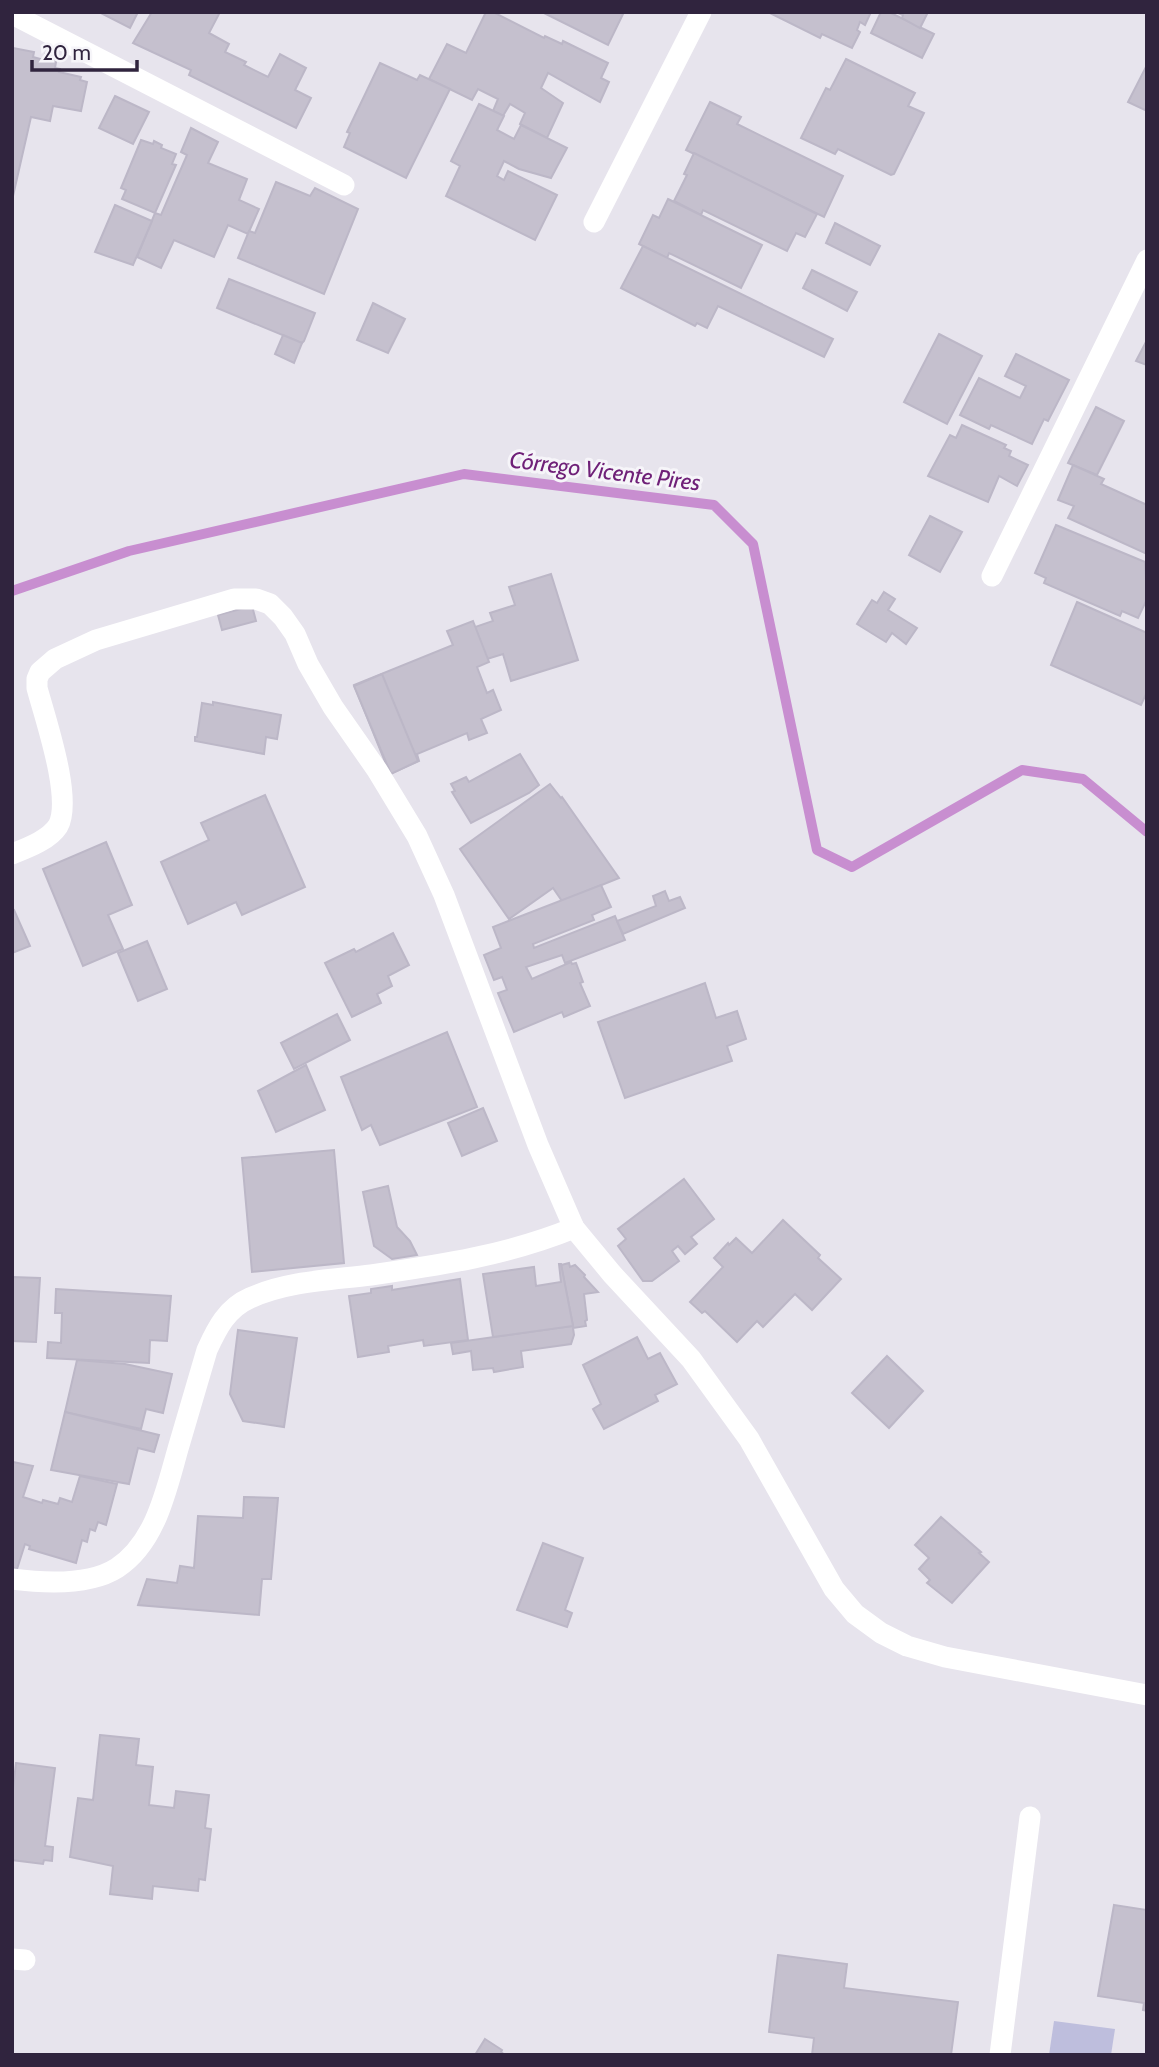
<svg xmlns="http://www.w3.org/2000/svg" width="1159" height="2067" viewBox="0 0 1159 2067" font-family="Cabin,sans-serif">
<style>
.green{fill:#bebedd}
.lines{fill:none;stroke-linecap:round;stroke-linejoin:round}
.stream{stroke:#c88ed0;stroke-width:10}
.building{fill:#c5c0ce;stroke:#bcb7c7;stroke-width:2}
.minor{stroke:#fff;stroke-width:21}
.labels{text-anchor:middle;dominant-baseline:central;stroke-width:6;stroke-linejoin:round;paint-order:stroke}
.water-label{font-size:23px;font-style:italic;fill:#6f2078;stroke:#f6f5f9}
</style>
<rect width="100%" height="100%" fill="#e7e4ed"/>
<!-- green -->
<polygon class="green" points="1054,2021 1115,2029 1111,2055 1049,2055"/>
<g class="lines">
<!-- stream -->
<polyline class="stream" points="12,591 129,551 464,474 714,505 753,544 817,850 852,867 1022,770 1083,779 1147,832"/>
</g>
<!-- building -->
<g class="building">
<polygon points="99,12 138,12 130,28"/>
<polygon points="152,12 220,12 209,33 229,44 225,52 246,62 244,65 268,77 280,54 306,68 295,90 311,98 296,128 189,75 191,70 133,43"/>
<polygon points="486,12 493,12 544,38 545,36 562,44 563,41 608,63 601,78 609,82 600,102 548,73 541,88 563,103 547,138 520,124 525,113 510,104 503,116 493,111 498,99 478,89 472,100 429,79 447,44 466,53"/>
<polygon points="542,12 624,12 608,45"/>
<polygon points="768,12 871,12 865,25 860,22 857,30 860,32 852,48 822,34 820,38"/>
<polygon points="881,12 889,12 934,34 922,58 871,33"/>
<polygon points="896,12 928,12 920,28 902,18 903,15"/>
<polygon points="13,48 34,52 33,57 44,60 45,54 57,56 55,68 60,69 59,72 81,77 80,80 87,82 81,111 53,106 50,121 31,117 13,196"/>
<polygon points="846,59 915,93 908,106 924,113 894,174 891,175 838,149 835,154 801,138 826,88 830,90"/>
<polygon points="380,63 417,80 420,75 450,89 406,178 344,147 350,133 347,132"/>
<polygon points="1147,65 1147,111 1128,102"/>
<polygon points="115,96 149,112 133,144 99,128"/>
<polygon points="710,102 741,117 737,124 843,176 824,217 686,150"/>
<polygon points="479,104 504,116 497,130 514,139 521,125 567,148 551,178 519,169 504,161 497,176 504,180 508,171 557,195 535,240 446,196 460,166 451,161"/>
<polygon points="191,128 218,142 208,163 247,179 239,200 259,209 248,234 228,225 214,257 174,240 161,268 137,257 155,213 161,215 187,155 181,152"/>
<polygon points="141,140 153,144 154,141 162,145 161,148 176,154 172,164 176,165 155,213 122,199 126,190 121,188"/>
<polygon points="694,153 817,214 805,237 796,233 787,251 703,210 701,215 674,201 687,175 684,174"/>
<polygon points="276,182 310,196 315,188 358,209 324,294 238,258 249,231 255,233"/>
<polygon points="668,199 762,245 741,288 669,253 667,258 639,244 653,215 659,218"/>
<polygon points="115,205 152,221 133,265 95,252"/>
<polygon points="835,223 880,246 870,265 826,243"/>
<polygon points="643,246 833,339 824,357 718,306 707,328 697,323 695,326 621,288"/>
<polygon points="812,270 857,292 847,311 803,288"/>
<polygon points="229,279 315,313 304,341 302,343 217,308"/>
<polygon points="373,303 405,319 388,353 357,340"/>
<polygon points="939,334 982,356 947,424 904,402"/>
<polygon points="283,335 302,343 294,363 275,354"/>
<polygon points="1147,340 1147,365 1136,361"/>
<polygon points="1016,354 1069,380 1048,421 1044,419 1032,444 991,425 989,429 960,415 979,378 1020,398 1026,386 1005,376"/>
<polygon points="1096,407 1124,421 1097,475 1068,463"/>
<polygon points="962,425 1006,445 1004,448 1011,451 1009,456 1028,465 1017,486 999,476 988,502 928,476 950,435 956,438"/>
<polygon points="1073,465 1104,479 1101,484 1147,505 1147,554 1068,518 1074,506 1058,500"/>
<polygon points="930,516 962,532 940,572 909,555"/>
<polygon points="1056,525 1145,562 1147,599 1138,618 1122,611 1120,616 1044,583 1046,578 1035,573"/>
<polygon points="551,574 578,660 511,681 503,654 487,659 475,627 493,621 490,613 515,605 509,587"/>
<polygon points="884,592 895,599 888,610 917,628 906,644 892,633 886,642 857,624 872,600 877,603"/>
<polygon points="1077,602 1147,633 1147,692 1141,705 1051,665"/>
<polygon points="252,606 256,621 222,630 218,615"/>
<polygon points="473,621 489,662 477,667 487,693 493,690 501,710 481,719 487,733 469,740 467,733 417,754 419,761 390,774 354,685 453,645 447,631"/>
<polygon points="382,674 418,761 391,774 354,686"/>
<polygon points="213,702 281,715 277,739 266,737 264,754 195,741 195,737 197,737 202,703 213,705"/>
<polygon points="520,754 539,785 529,793 471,823 452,792 455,791 451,784 466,777 469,782"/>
<polygon points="550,784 561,798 562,797 619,878 562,901 553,888 509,919 460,849"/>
<polygon points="265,795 305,887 242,915 236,902 188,924 161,862 209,840 201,823"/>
<polygon points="106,842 132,905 108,915 123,949 83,966 43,869"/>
<polygon points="601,885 611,907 592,915 594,920 533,944 534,948 615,916 625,940 565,963 562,955 526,967 532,979 571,962 572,964 576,963 583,982 580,983 590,1006 564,1017 562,1012 514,1032 498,993 507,990 502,977 494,980 484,955 501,948 493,927"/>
<polygon points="665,891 669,901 680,897 685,908 623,934 617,921 656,906 653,896"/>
<polygon points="14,910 30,946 12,953 12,911"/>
<polygon points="393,933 409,965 388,976 392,986 377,994 381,1003 352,1017 325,963 354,949 356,952"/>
<polygon points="147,941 167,989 138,1001 118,953"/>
<polygon points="705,983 716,1018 737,1011 746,1039 727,1046 732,1061 625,1098 598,1022"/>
<polygon points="337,1014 350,1040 294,1069 281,1043"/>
<polygon points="447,1032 477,1107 380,1145 371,1125 362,1130 341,1077"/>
<polygon points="306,1065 325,1110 276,1132 258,1091"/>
<polygon points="483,1108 497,1141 462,1156 448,1123"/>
<polygon points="334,1150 344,1263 252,1272 242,1158"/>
<polygon points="684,1179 714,1219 691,1237 697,1244 685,1254 678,1246 672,1251 679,1261 652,1281 643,1281 618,1246 626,1239 618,1229"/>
<polygon points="388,1186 397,1227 410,1241 417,1255 392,1259 374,1246 363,1192"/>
<polygon points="783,1220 820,1255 818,1258 841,1279 812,1310 795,1294 763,1327 757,1321 737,1342 705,1311 702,1313 690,1302 723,1267 714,1258 728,1243 729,1245 736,1238 752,1253"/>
<polygon points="569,1263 570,1267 575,1265 585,1275 584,1277 598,1292 584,1294 587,1320 585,1321 586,1326 573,1328 574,1335 571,1344 521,1351 523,1367 494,1372 493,1368 473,1370 471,1351 453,1354 451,1343 573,1326 561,1265"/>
<polygon points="559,1264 561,1264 573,1326 493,1337 483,1274 534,1267 536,1286 561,1282"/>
<polygon points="12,1277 40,1278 36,1342 12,1341"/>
<polygon points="460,1279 468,1340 424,1346 423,1340 388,1346 389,1352 358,1357 349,1296 371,1293 371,1289 392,1286 392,1290"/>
<polygon points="56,1289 171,1296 167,1341 150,1340 149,1363 47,1358 48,1342 61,1343 62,1313 55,1313"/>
<polygon points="238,1330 297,1338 284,1427 243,1421 230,1394"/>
<polygon points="637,1337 648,1359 660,1353 677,1384 655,1395 658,1401 604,1429 593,1409 601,1404 583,1365"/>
<polygon points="887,1356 923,1391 889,1428 852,1393"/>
<polygon points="77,1360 125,1364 172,1374 163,1413 146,1409 141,1429 65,1412"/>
<polygon points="65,1412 159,1435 154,1452 138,1448 129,1484 51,1470"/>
<polygon points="13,1462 33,1466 23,1497 42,1503 43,1500 58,1504 60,1498 72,1502 80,1476 117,1484 106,1525 98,1522 95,1531 90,1529 87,1542 82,1540 76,1563 29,1549 30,1546 25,1544 17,1569 12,1568"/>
<polygon points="244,1497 278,1498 271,1579 262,1579 259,1615 138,1605 147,1579 177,1583 180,1566 194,1568 198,1516 243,1518"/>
<polygon points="941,1517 981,1552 979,1553 989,1562 952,1603 927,1583 930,1580 919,1569 929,1558 915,1545"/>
<polygon points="543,1543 583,1558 565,1610 572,1613 567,1627 517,1610"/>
<polygon points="100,1735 139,1739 136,1765 153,1767 149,1805 174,1808 176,1791 209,1795 205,1828 211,1829 205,1880 199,1879 198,1891 153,1886 152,1899 110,1894 113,1866 70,1857 78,1798 93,1800"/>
<polygon points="16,1763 55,1768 45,1846 53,1847 52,1861 44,1860 43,1864 12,1860 12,1797"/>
<polygon points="1114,1905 1147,1910 1147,2011 1143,2010 1144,2003 1098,1996"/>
<polygon points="778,1955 847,1964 844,1988 958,2002 951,2055 812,2055 814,2038 769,2032"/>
<polygon points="485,2039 502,2050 501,2052 505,2055 475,2055"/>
</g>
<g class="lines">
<!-- minor -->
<g class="minor">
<polyline points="12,14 344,185"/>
<polyline points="594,222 701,12"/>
<polyline points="992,576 1147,260"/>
<path d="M12,854c15,-6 37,-14 46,-28 15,-27 -13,-108 -21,-138v-9l3,-7 15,-13 41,-19 138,-41h22l14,5 13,13 12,17 13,30 25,43 44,63 40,66 27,59 94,250 36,83 38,46 79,85 58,80 85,150 21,25 26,19 26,13 38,11 202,38"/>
<path d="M12,1579c31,4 77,7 105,-11 41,-27 50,-83 63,-126 9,-31 18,-62 27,-92 10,-22 20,-42 43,-52 37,-17 81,-18 121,-23 70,-10 137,-20 203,-47"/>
<polyline points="12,1959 25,1960"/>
<polyline points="1000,2055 1030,1817"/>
</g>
</g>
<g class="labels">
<!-- water labels -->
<g class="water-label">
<text transform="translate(605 471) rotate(7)">Córrego Vicente Pires</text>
</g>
</g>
<!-- border -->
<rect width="1159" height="2067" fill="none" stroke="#30243e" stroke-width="28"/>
<!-- scale -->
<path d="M32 60v10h105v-10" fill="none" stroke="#30243e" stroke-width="3.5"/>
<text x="42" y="60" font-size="21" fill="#30243e" stroke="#f6f5f9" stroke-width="5" paint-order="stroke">20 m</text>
</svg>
